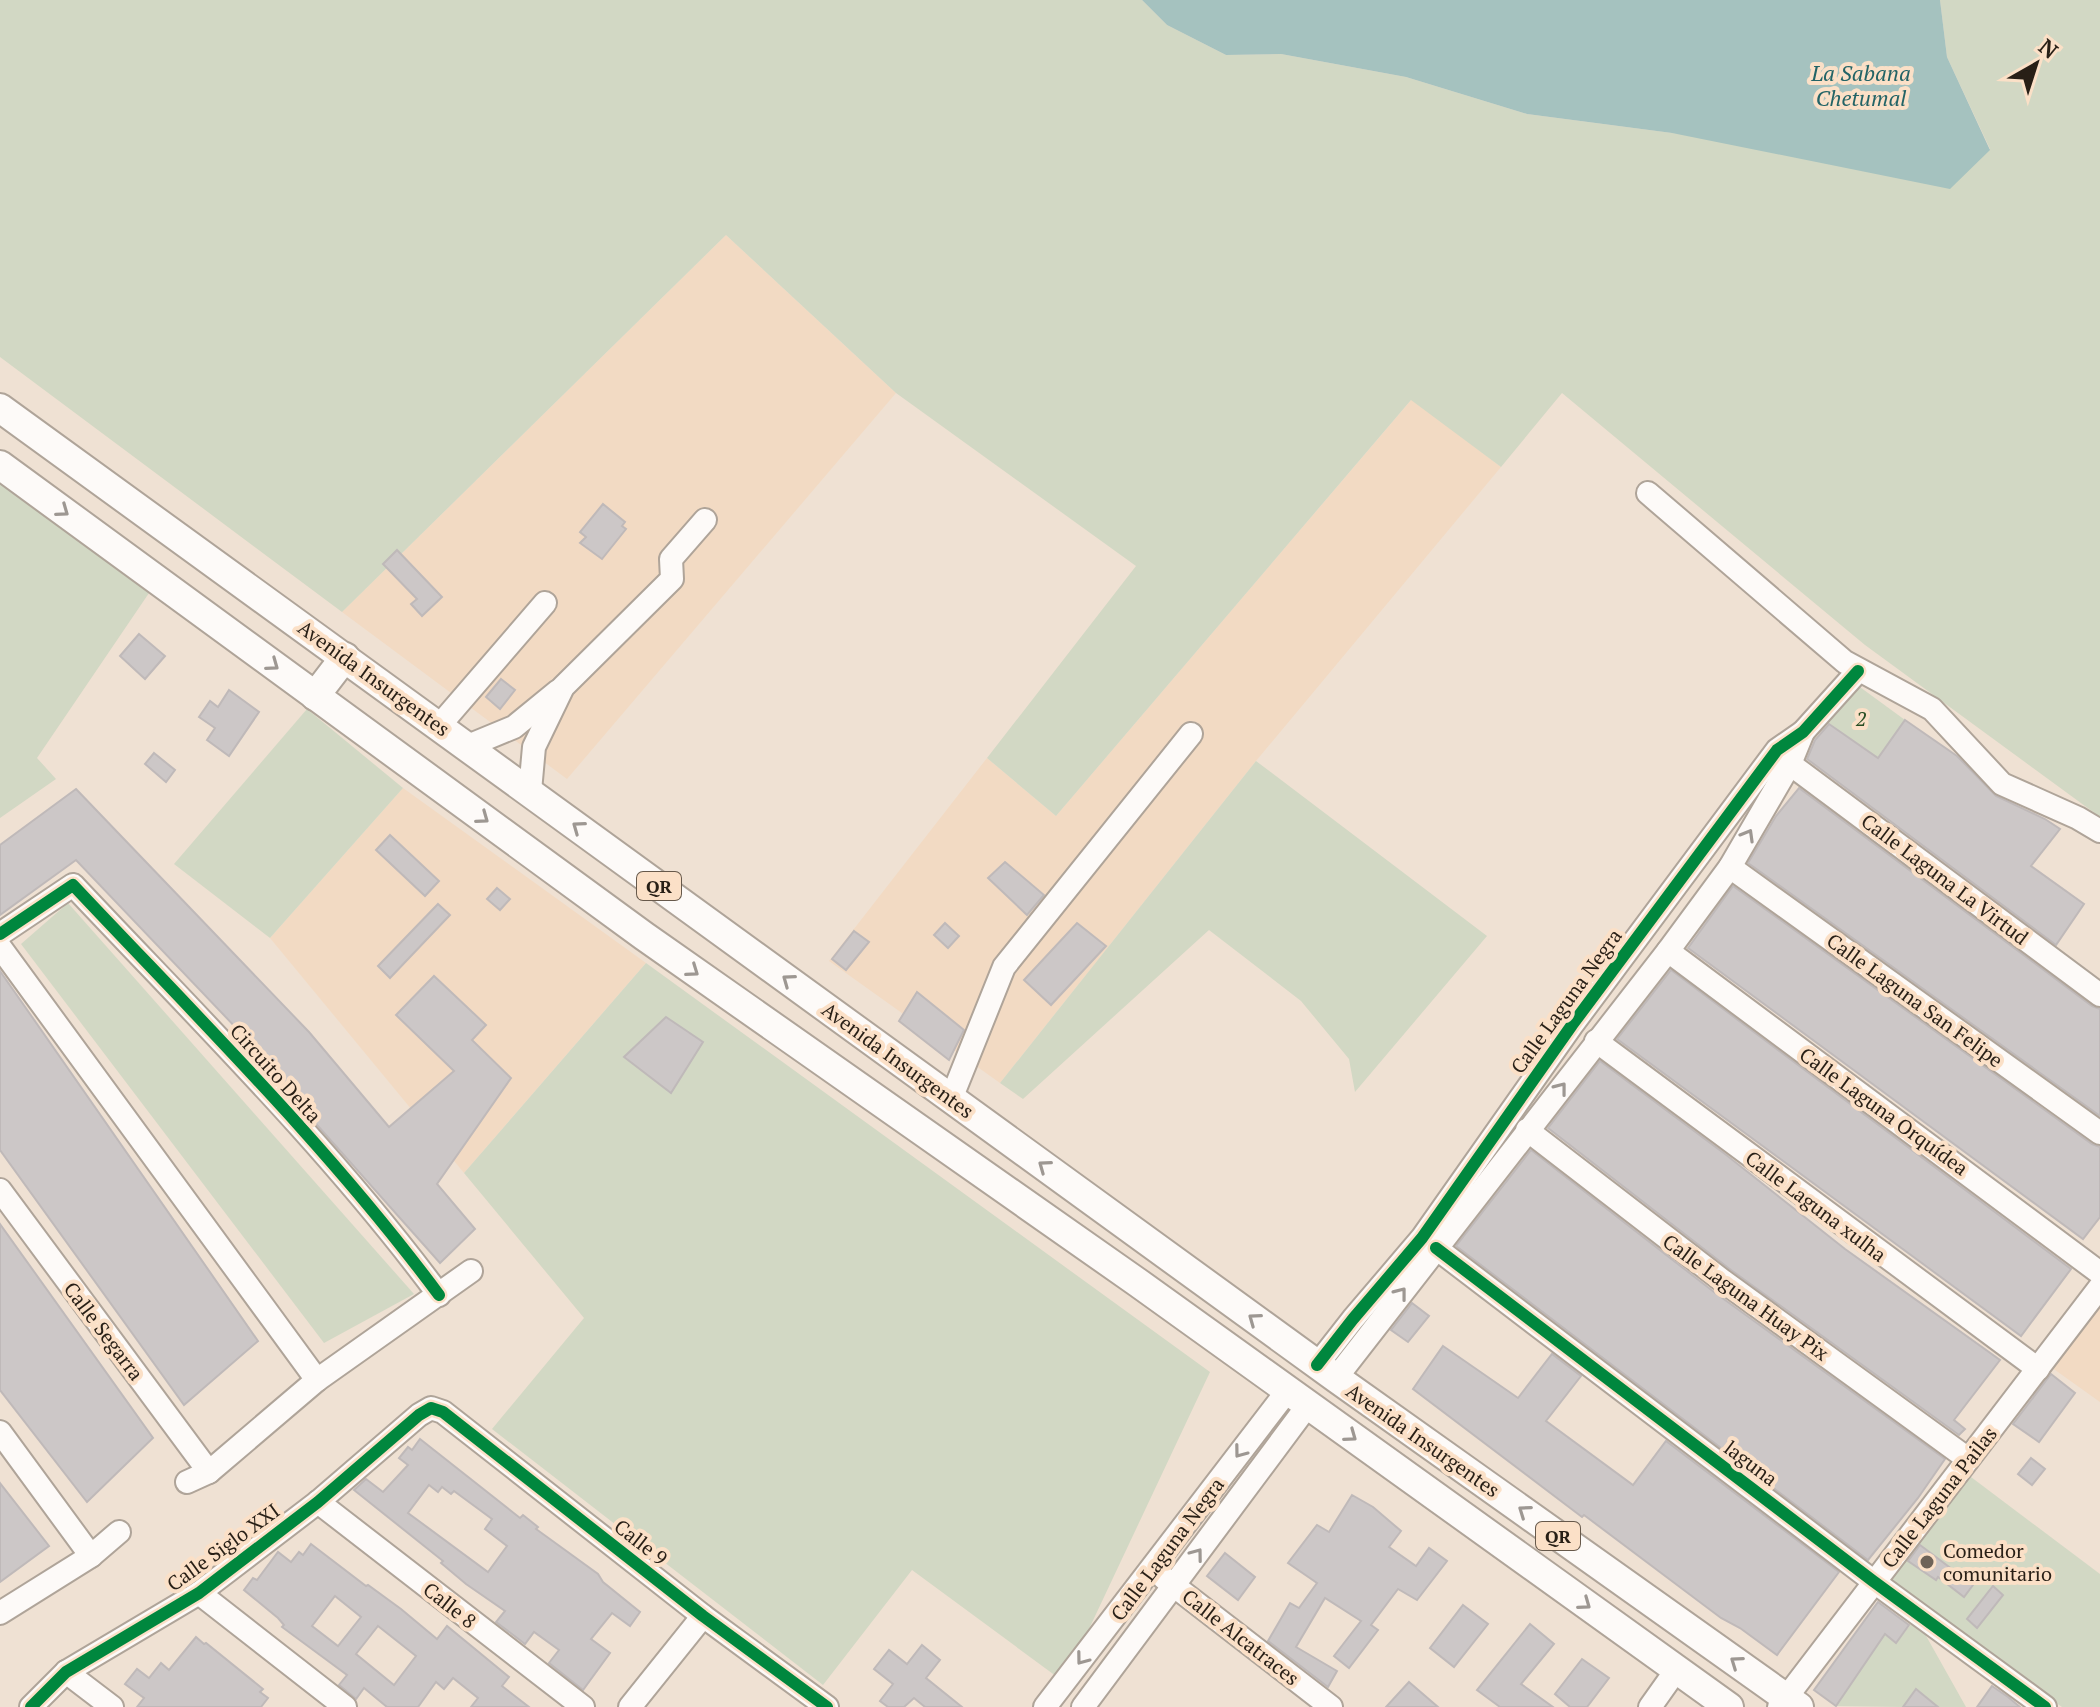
<svg xmlns="http://www.w3.org/2000/svg" width="2100" height="1707" viewBox="0 0 2100 1707" font-family="'PT Serif',serif">
<style>
.built{fill:#f2dac3}
.green{fill:#d2d8c4}
.water{fill:#a5c2bf}
.building{fill:#ccc7c7;stroke:#bfb9b9;stroke-width:2;fill-rule:evenodd}
.lines{fill:none;stroke-linecap:round;stroke-linejoin:round}
.minor-casing{stroke:#afa499;stroke-width:26}
.major-casing{stroke:#afa499;stroke-width:32}
.minor{stroke:#fdfaf8;stroke-width:22}
.major{stroke:#fdfaf8;stroke-width:28}
.cycleway-casing{stroke:#fbe0c7;stroke-width:17}
.cycleway{stroke:#00873e;stroke-width:12}
.oneway{stroke:#9d9792}
.poi-dot{fill:#6e6358;stroke:#fbe0c7;stroke-width:3}
.labels{text-anchor:middle;dominant-baseline:central;stroke-width:8;stroke-linejoin:round;paint-order:stroke}
.shield{fill:#fbe0c7;stroke:#67594b;stroke-width:2}
.shield-label{font-size:18px;font-weight:bold;fill:#281f16}
.street-label{font-size:20px;fill:#281f16;stroke:#fbe0c7}
.park-label{font-size:20px;font-style:italic;fill:#284d23;stroke:#fbe0c7}
.poi-label{font-size:20px;fill:#281f16;stroke:#fbe0c7;text-anchor:start}
.water-label{font-size:22px;font-style:italic;fill:#226366;stroke:#fbe0c7}
</style>
<rect width="100%" height="100%" fill="#efe1d3"/>
<!-- built -->
<g class="built">
<polygon points="726,235 896,393 567,779 342,612"/>
<polygon points="1412,399 1501,467 1256,761 1000,1083 829,961 987,758 1056,816"/>
<polygon points="403,788 646,963 464,1173 270,938"/>
<polygon points="2100,1303 2100,1402 2051,1367"/>
</g>
<!-- green -->
<g class="green">
<polygon points="0,0 1142,0 1167,25 1226,55 1281,54 1406,77 1527,114 1672,133 1990,149 1947,57 1940,0 2100,0 2100,817 1865,645 1562,393 1501,467 1411,400 1056,816 987,758 1136,566 896,393 726,235 342,612 0,357"/>
<polygon points="0,482 149,593 37,758 56,779 0,818"/>
<polygon points="1853,682 1905,720 1878,758 1823,720"/>
<polygon points="307,709 403,788 270,938 174,864"/>
<polygon points="1256,761 1487,936 1355,1092 1349,1059 1301,1001 1209,930 1023,1099 1000,1083"/>
<polygon points="68,903 414,1294 324,1343 21,944"/>
<polygon points="646,963 1210,1372 1064,1682 912,1570 823,1685 492,1429 584,1318 464,1173"/>
<polygon points="1963,1471 2100,1574 2100,1707 2062,1707 1878,1580"/>
<polygon points="1916,1618 1966,1707 1938,1707 1916,1689 1903,1707 1836,1706 1884,1634 1896,1643"/>
</g>
<!-- water -->
<polygon class="water" points="1142,0 1940,0 1947,57 1990,150 1950,189 1672,133 1527,114 1406,77 1281,54 1226,55 1167,25"/>
<!-- building -->
<g class="building">
<polygon points="603,504 625,522 622,526 626,529 602,559 580,543 586,537 580,532"/>
<polygon points="397,550 442,597 422,616 411,604 417,599 383,564"/>
<polygon points="139,634 165,656 145,679 120,656"/>
<polygon points="501,679 515,690 500,709 486,697"/>
<polygon points="229,690 259,712 229,756 207,740 215,728 199,717 210,701 218,707"/>
<polygon points="1905,720 1957,756 1996,796 2045,819 2060,829 2031,866 2084,904 2056,945 1807,759 1815,740 1829,724 1878,758"/>
<polygon points="154,753 175,770 166,782 145,764"/>
<polygon points="1799,788 2092,1006 2100,1009 2100,1116 1748,863 1776,816"/>
<polygon points="76,789 309,1032 389,1127 454,1071 396,1015 434,976 486,1025 472,1040 511,1078 437,1184 475,1229 440,1263 277,1080 281,1075 76,860 0,915 0,845"/>
<polygon points="390,835 439,881 425,896 376,850"/>
<polygon points="1005,862 1044,895 1027,915 988,878"/>
<polygon points="1733,886 2092,1144 2100,1147 2100,1217 2083,1239 1688,948"/>
<polygon points="497,888 510,899 500,910 487,899"/>
<polygon points="438,904 450,915 390,978 378,966"/>
<polygon points="945,923 959,936 948,948 934,935"/>
<polygon points="1077,923 1106,946 1051,1005 1024,980"/>
<polygon points="854,931 869,942 846,970 832,959"/>
<polygon points="1671,970 2071,1269 2021,1336 1617,1039"/>
<polygon points="0,971 258,1341 184,1405 0,1150"/>
<polygon points="917,992 964,1030 949,1060 899,1021"/>
<polygon points="666,1017 703,1042 671,1093 624,1057"/>
<polygon points="1600,1061 1725,1154 1845,1249 2000,1360 1954,1420 1965,1429 1959,1435 1731,1270 1548,1128"/>
<polygon points="1531,1150 1714,1292 1945,1459 1918,1498 1868,1560 1456,1246"/>
<polygon points="0,1224 153,1438 87,1502 0,1390"/>
<polygon points="1412,1303 1429,1316 1408,1342 1391,1330"/>
<polygon points="1443,1346 1518,1398 1552,1354 1581,1376 1546,1421 1633,1485 1666,1441 1839,1572 1777,1655 1740,1628 1721,1618 1584,1515 1582,1517 1413,1389"/>
<polygon points="2051,1374 2075,1393 2039,1442 2013,1424"/>
<path d="M420,1439l100,79 3,-3 15,12 -2,2 62,45 5,8 37,30 -10,14 -18,-13 -21,26 19,14 -27,37 -34,-27 10,-13 -25,-18 -9,12 -29,-22 9,-11 -39,-27 -25,-21 2,-2 -89,-71 12,-11 17,13 25,-27 -9,-7 9,-11 4,3zM429,1485l9,7 4,-5 9,7 3,-3 38,28 -7,10 22,17 -19,26 -80,-59z"/>
<polygon points="2031,1458 2045,1469 2032,1485 2018,1474"/>
<polygon points="0,1483 49,1546 0,1582"/>
<polygon points="1352,1495 1373,1507 1401,1531 1389,1547 1416,1566 1429,1548 1447,1561 1417,1600 1398,1589 1371,1625 1378,1630 1349,1668 1334,1656 1361,1621 1325,1598 1296,1647 1337,1671 1328,1687 1268,1641 1290,1603 1299,1608 1317,1583 1288,1563 1317,1525 1329,1532"/>
<path d="M311,1544l55,42 2,-1 33,24 36,30 10,-13 62,51 -7,9 27,21h-58l7,-9 -25,-20 -9,11 -8,-7 -18,25h-31l-23,-19 -8,11 -17,-14 8,-10 -65,-48 2,-2 -6,-7 -34,-28 9,-12 4,2 21,-28 13,10 8,-10 4,3zM335,1596l26,21 -23,29 -26,-20zM378,1626l38,30 -22,29 -38,-31z"/>
<polygon points="1920,1545 1973,1585 1964,1597 1938,1577 1936,1580 1908,1561"/>
<polygon points="1225,1553 1255,1577 1238,1600 1207,1576"/>
<polygon points="1993,1586 2003,1595 1977,1628 1967,1619"/>
<polygon points="1878,1602 1909,1625 1896,1643 1885,1634 1836,1706 1814,1690"/>
<polygon points="1463,1605 1488,1624 1454,1667 1430,1648"/>
<polygon points="1530,1624 1554,1644 1521,1684 1553,1707 1500,1707 1477,1690"/>
<polygon points="196,1637 204,1644 206,1643 263,1689 260,1692 268,1698 261,1707 137,1707 144,1698 125,1684 137,1669 149,1678 161,1663 169,1670"/>
<polygon points="922,1645 940,1660 926,1678 962,1707 925,1707 914,1698 904,1707 888,1707 880,1701 893,1684 874,1669 889,1650 907,1664"/>
<polygon points="1582,1659 1609,1678 1587,1707 1570,1707 1555,1694"/>
<polygon points="1409,1682 1438,1707 1386,1707"/>
<polygon points="1992,1686 2008,1697 2020,1707 1977,1707"/>
<polygon points="1916,1689 1938,1707 1903,1707"/>
</g>
<g class="lines">
<!-- minor casing -->
<g class="minor-casing">
<g id="minor">
<polyline points="1648,493 1845,662 1932,709 2002,784 2078,818 2100,831"/>
<polyline points="439,726 545,603"/>
<polyline points="468,746 514,727 558,691"/>
<polyline points="1790,764 2100,995"/>
<polyline points="530,791 534,747 563,687 672,579 671,559 705,520"/>
<polyline points="1730,867 2100,1133"/>
<path d="M0,934l73,-49c125,133 257,263 366,410"/>
<polyline points="0,947 317,1380"/>
<polyline points="1668,951 2100,1273"/>
<polyline points="1596,1041 2038,1369"/>
<polyline points="951,1099 1004,967 1191,734"/>
<polyline points="1527,1130 1723,1281 1968,1459"/>
<polyline points="0,1190 209,1472"/>
<polyline points="1436,1248 1873,1581 2045,1707"/>
<polyline points="1317,1365 1353,1319 1422,1238 1572,1025 1777,750 1803,732 1858,671"/>
<polyline points="1336,1378 1668,951 1730,867 1790,764 1803,732"/>
<polyline points="0,1432 91,1556"/>
<polyline points="187,1482 209,1472 317,1380 471,1271"/>
<polyline points="318,1502 583,1707"/>
<polyline points="1164,1578 1331,1707"/>
<polyline points="199,1593 345,1707"/>
<polyline points="0,1613 91,1556 119,1532"/>
<polyline points="66,1672 112,1707"/>
<polyline points="31,1707 66,1672 199,1593 318,1502 419,1415 431,1408 443,1412 703,1616 827,1707"/>
<polyline points="630,1707 703,1616"/>
<polyline points="1045,1707 1288,1390"/>
<polyline points="1083,1707 1308,1405"/>
<polyline points="1650,1707 1677,1669"/>
<polyline points="1779,1707 2100,1287"/>
</g>
</g>
<!-- major casing -->
<g class="major-casing">
<g id="major">
<polyline points="0,408 1336,1378 1799,1707"/>
<polyline points="0,465 644,936 1137,1282 1729,1707"/>
<polyline points="315,696 345,657"/>
</g>
</g>
<!-- minor -->
<use href="#minor" class="minor"/>
<!-- major -->
<use href="#major" class="major"/>
<!-- cycleway casing -->
<g class="cycleway-casing">
<g id="cycleway">
<path d="M0,934l73,-49c125,133 257,263 366,410"/>
<polyline points="1436,1248 1873,1581 2045,1707"/>
<polyline points="1317,1365 1353,1319 1422,1238 1572,1025 1777,750 1803,732 1858,671"/>
<polyline points="31,1707 66,1672 199,1593 318,1502 419,1415 431,1408 443,1412 703,1616 827,1707"/>
</g>
</g>
<!-- cycleway -->
<use href="#cycleway" class="cycleway"/>
</g>
<!-- one-way arrows -->
<defs><path id="oneway-chevron" d="M-2-3.5L2.5 0L-2 3.5" fill="none" stroke-width="1.6" stroke-linecap="round" stroke-linejoin="round" transform="scale(2)"/></defs>
<g class="oneway">
<use href="#oneway-chevron" transform="translate(63 511) rotate(36)"/>
<use href="#oneway-chevron" transform="translate(273 665) rotate(36)"/>
<use href="#oneway-chevron" transform="translate(483 818) rotate(36)"/>
<use href="#oneway-chevron" transform="translate(578 827) rotate(-144)"/>
<use href="#oneway-chevron" transform="translate(1748 835) rotate(-60)"/>
<use href="#oneway-chevron" transform="translate(693 971) rotate(35)"/>
<use href="#oneway-chevron" transform="translate(788 980) rotate(-144)"/>
<use href="#oneway-chevron" transform="translate(1561 1088) rotate(-52)"/>
<use href="#oneway-chevron" transform="translate(1044 1166) rotate(-144)"/>
<use href="#oneway-chevron" transform="translate(1401 1293) rotate(-52)"/>
<use href="#oneway-chevron" transform="translate(1254 1319) rotate(-144)"/>
<use href="#oneway-chevron" transform="translate(1351 1436) rotate(36)"/>
<use href="#oneway-chevron" transform="translate(1240 1452) rotate(127)"/>
<use href="#oneway-chevron" transform="translate(1524 1511) rotate(-145)"/>
<use href="#oneway-chevron" transform="translate(1197 1554) rotate(-53)"/>
<use href="#oneway-chevron" transform="translate(1585 1604) rotate(36)"/>
<use href="#oneway-chevron" transform="translate(1082 1659) rotate(127)"/>
<use href="#oneway-chevron" transform="translate(1736 1662) rotate(-145)"/>
</g>
<!-- markers -->
<circle class="poi-dot" cx="1927" cy="1562" r="8"/>
<g class="labels">
<!-- shield labels -->
<g class="shield">
<rect x="637" y="872" width="44" height="28" rx="6"/>
<rect x="1536" y="1522" width="44" height="28" rx="6"/>
</g>
<g class="shield-label">
<text x="659" y="886">QR</text>
<text x="1558" y="1536">QR</text>
</g>
<!-- street labels -->
<g class="street-label">
<text transform="translate(374 678) rotate(36)">Avenida Insurgentes</text>
<text transform="translate(1945 879) rotate(37)">Calle Laguna La Virtud</text>
<text transform="translate(1915 1000) rotate(36)">Calle Laguna San Felipe</text>
<text transform="translate(1566 1001) rotate(-54)">Calle Laguna Negra</text>
<text transform="translate(898 1060) rotate(36)">Avenida Insurgentes</text>
<text transform="translate(276 1073) rotate(48)">Circuito Delta</text>
<text transform="translate(1884 1111) rotate(36)">Calle Laguna Orquídea</text>
<text transform="translate(1816 1206) rotate(37)">Calle Laguna xulha</text>
<text transform="translate(1746 1297) rotate(36)">Calle Laguna Huay Pix</text>
<text transform="translate(104 1331) rotate(53)">Calle Segarra</text>
<text transform="translate(1423 1440) rotate(35)">Avenida Insurgentes</text>
<text transform="translate(1751 1463) rotate(37)">laguna</text>
<text transform="translate(1939 1497) rotate(-52)">Calle Laguna Pailas</text>
<text transform="translate(641 1542) rotate(38)">Calle 9</text>
<text transform="translate(223 1547) rotate(-36)">Calle Siglo XXI</text>
<text transform="translate(1167 1549) rotate(-53)">Calle Laguna Negra</text>
<text transform="translate(450 1605) rotate(38)">Calle 8</text>
<text transform="translate(1241 1637) rotate(38)">Calle Alcatraces</text>
</g>
<!-- park labels -->
<g class="park-label">
<text x="1861" y="718">2</text>
</g>
<!-- poi labels -->
<g class="poi-label">
<text x="1943" y="1550">Comedor<tspan x="1943" dy="23">comunitario</tspan></text>
</g>
<!-- water labels -->
<g class="water-label">
<text x="1861" y="72">La Sabana<tspan x="1861" dy="25">Chetumal</tspan></text>
</g>
</g>
<!-- north arrow -->
<g transform="translate(2036 64) rotate(39)" stroke="#fbe0c7" stroke-width="6" paint-order="stroke">
<path d="M0-6L14 30L0 20L-14 30Z" fill="#281f16"/>
<text y="-12" font-size="22" font-weight="bold" text-anchor="middle" fill="#281f16">N</text>
</g>
</svg>
